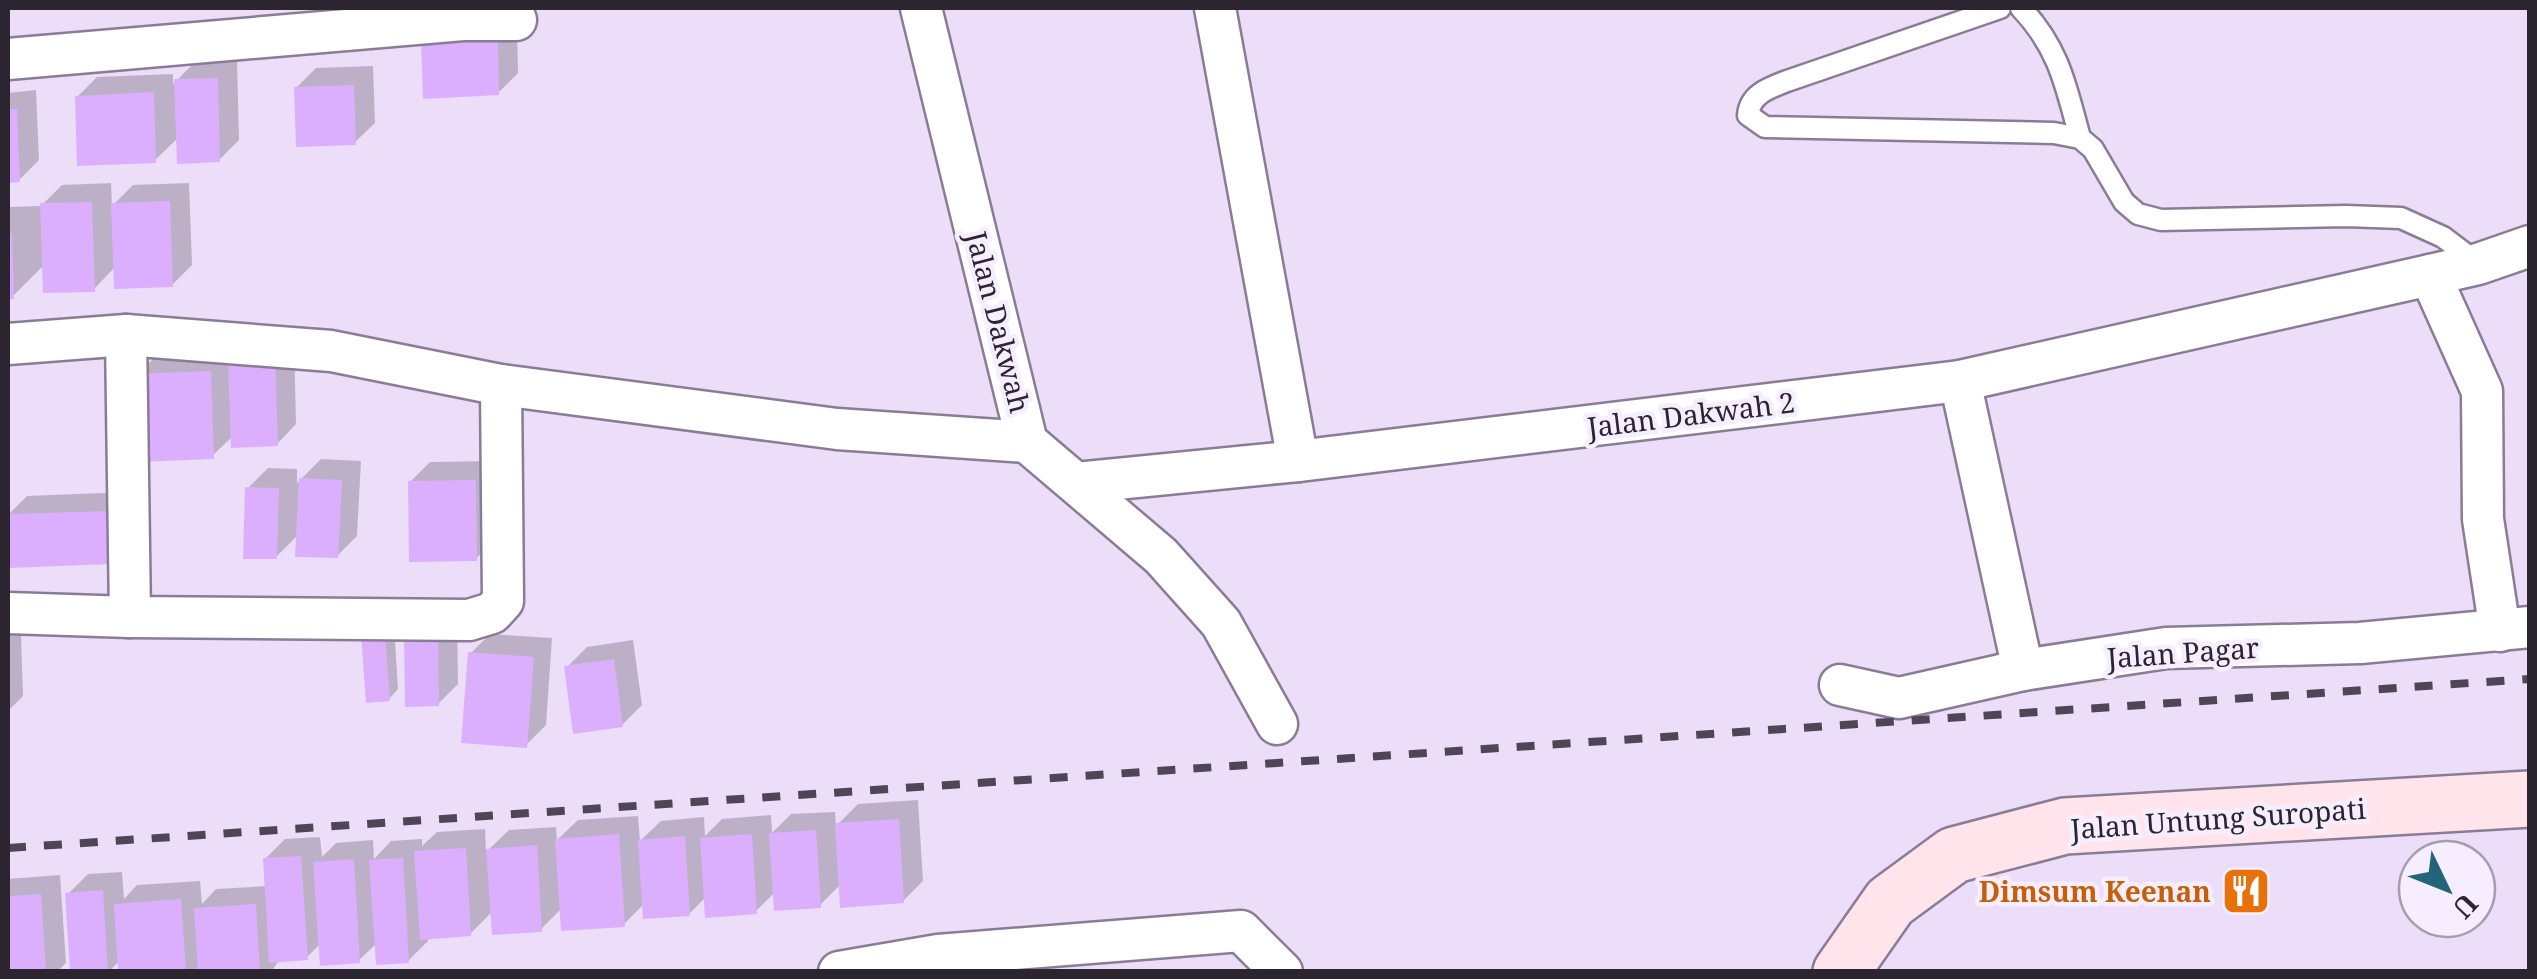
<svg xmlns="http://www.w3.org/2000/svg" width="2537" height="979" viewBox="0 0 2537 979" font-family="'Noto Serif',serif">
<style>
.shadow{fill:#0003}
.building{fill:#dbaffd}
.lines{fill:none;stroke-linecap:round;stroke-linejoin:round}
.service-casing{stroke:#8a7c95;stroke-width:25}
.minor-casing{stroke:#8a7c95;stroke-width:45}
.secondary-casing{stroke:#8a7c95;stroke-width:60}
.service{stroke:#fff;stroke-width:20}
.minor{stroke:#fff;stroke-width:40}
.secondary{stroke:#ffe4ec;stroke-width:55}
.rail{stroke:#4e4654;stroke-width:8;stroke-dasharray:18 18;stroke-linecap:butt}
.labels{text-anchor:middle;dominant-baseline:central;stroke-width:9;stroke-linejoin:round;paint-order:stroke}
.street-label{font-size:28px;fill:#2b2530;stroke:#f6edfe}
.food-label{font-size:28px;font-weight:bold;fill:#c56008;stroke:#f6edfe;text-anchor:end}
</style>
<rect width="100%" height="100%" fill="#ecddf9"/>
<!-- shadow -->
<g class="shadow">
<polygon points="517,22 518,73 498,93 424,44"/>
<polygon points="237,59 239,140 219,160 179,137 155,160 77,97 97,77 173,74 173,84 197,60"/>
<polygon points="373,66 375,123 355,142 296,88 316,68"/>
<polygon points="36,90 39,160 19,180 8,180 8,93"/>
<polygon points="111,183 112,206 133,185 189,183 192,265 172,285 115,267 94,289 44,265 13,296 8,296 8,207 41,206 62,185"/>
<polygon points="294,340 296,424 277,444 233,436 212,456 137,375 157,355"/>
<polygon points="321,459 361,461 357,536 337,556 299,534 276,557 248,488 268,468 297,469 297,483"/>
<polygon points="495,461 495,539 476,559 410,482 430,462"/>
<polygon points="129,492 131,541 9,565 8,515 27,496"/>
<polygon points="20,605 23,696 8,711 8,606"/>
<polygon points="457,610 458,684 438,704 407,631"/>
<polygon points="394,625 398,689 389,699 364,636"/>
<polygon points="490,634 552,638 546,725 526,745 470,654"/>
<polygon points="633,640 642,705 622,725 567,667 587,647"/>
<polygon points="918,800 923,881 903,901 841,884 819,906 775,892 756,911 706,897 689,914 644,904 624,924 562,908 541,929 493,911 470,934 428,937 428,941 408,961 377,943 358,961 321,943 307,957 280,959 271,972 200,972 200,967 195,972 121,972 120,960 109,972 72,972 68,894 88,874 122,872 124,899 137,885 200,881 202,904 216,889 267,886 265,859 285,839 320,837 322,857 336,843 373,840 374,859 391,841 422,839 422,846 437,832 485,829 486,852 509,830 556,827 557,840 578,820 638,816 640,841 661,821 704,817 705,836 722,819 771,815 772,833 791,814 835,812 836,826 858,804"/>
<polygon points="60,875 66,963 57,972 8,972 8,879"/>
</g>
<!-- building -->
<g class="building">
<polygon points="498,41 499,95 423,99 421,43"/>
<polygon points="218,78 220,162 177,164 174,79"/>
<polygon points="354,85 356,145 296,147 294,87"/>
<polygon points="154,92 156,163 77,166 75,96"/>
<polygon points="8,109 17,109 20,182 8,183"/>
<polygon points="170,201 173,287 114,289 111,203"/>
<polygon points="92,202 95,292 43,293 40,203"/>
<polygon points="8,233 12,233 14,299 8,299"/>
<polygon points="275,359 278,446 231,448 228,361"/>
<polygon points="211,371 214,459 137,462 134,374"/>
<polygon points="299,478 342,480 338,558 295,557"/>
<polygon points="476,480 477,561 409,562 408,481"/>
<polygon points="245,487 279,488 277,559 243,559"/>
<polygon points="110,511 112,564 8,568 8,514"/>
<polygon points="438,628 439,706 405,707 404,630"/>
<polygon points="385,633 390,701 366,703 361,635"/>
<polygon points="468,652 534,657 527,748 461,743"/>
<polygon points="614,659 623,727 573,734 564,666"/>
<polygon points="899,819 904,903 840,908 835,823"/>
<polygon points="816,830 821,908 774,911 769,833"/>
<polygon points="619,834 625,927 561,931 555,839"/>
<polygon points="752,834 757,914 705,918 700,838"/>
<polygon points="685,836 690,916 643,919 638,840"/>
<polygon points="537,845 542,932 492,935 486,849"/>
<polygon points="466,848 471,936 420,940 414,851"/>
<polygon points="301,856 308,960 269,963 263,858"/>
<polygon points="403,858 409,963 376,965 369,860"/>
<polygon points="354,859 360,963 320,966 313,862"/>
<polygon points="103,890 108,972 70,972 65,893"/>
<polygon points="41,894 46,972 8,972 8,896"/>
<polygon points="181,899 186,972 118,972 114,904"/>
<polygon points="256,904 260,972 198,972 194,908"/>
</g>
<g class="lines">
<!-- service casing -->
<g class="service-casing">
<g id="service">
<path d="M2000,8l-213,73c-18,7 -37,13 -39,34l17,12 289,6 26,5 13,11 31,53 14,12 23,6 185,-4 55,2 42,19 33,25"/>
<path d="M2021,8c38,40 45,78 59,130"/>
</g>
</g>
<!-- minor casing -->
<g class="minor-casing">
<g id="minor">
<polyline points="921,8 1027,442 1161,556 1221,623 1277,724"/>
<polyline points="1215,8 1298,461"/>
<polyline points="8,59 463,20 516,20"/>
<polyline points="2430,275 2482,391 2483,519 2500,631"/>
<polyline points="126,335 130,617"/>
<polyline points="8,344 126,335 331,351 501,385 837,429 1027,442"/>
<polyline points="1960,381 2023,670"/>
<polyline points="1076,483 1298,461 1960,381 2430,275 2478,264 2530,246"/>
<polyline points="8,613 130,617 469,620 492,613 503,601 501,385"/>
<polyline points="1840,685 1899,698 2023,670 2166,648 2360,643 2530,627"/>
<polyline points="839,972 938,955 1241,931 1282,972"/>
</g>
</g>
<!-- secondary casing -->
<g class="secondary-casing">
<polyline id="secondary" points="1841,972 1890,902 1954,855 2065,826 2530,799"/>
</g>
<!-- service -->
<use href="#service" class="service"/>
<!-- minor -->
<use href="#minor" class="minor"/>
<!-- secondary -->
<use href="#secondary" class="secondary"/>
<!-- rail -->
<polyline class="rail" points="8,848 2530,679"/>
</g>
<!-- icons -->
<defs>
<g id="restaurant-square" transform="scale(2.5)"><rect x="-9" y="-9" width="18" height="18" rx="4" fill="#e8710a" stroke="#f6edfe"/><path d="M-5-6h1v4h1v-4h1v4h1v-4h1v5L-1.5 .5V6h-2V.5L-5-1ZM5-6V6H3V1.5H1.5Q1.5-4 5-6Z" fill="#fff"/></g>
</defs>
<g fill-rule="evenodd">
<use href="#restaurant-square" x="2246" y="891"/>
</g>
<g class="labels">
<!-- street labels -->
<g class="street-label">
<text transform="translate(999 322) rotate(76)">Jalan Dakwah</text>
<text transform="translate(1691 414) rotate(-7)">Jalan Dakwah 2</text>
<text transform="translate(2183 652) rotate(-4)">Jalan Pagar</text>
<text transform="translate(2218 818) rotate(-4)">Jalan Untung Suropati</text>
</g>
<!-- food labels -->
<g class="food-label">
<text x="2211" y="891">Dimsum Keenan</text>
</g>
</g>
<!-- border -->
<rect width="2537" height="979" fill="none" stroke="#2b2530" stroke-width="20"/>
<!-- north arrow -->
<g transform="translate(2447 889) rotate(133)"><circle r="48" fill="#f6edfe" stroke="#a59dac" stroke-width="2.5"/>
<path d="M0-8L18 38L0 25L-18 38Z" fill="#236578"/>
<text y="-15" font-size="28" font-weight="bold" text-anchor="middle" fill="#2b2530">U</text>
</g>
</svg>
